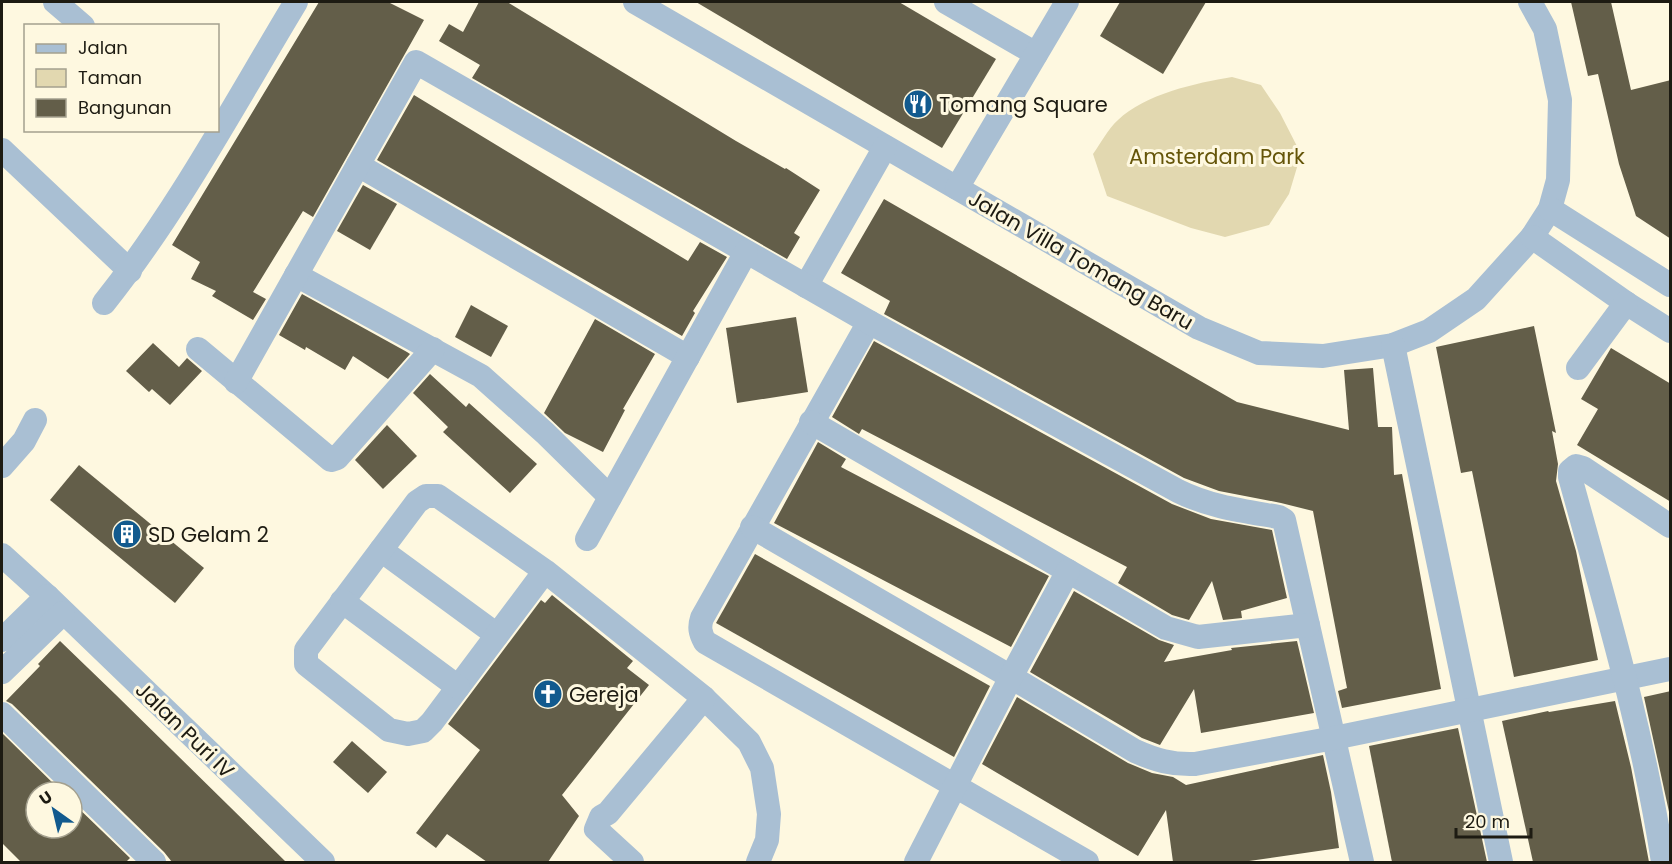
<svg xmlns="http://www.w3.org/2000/svg" width="1672" height="864" viewBox="0 0 1672 864" font-family="Poppins,sans-serif">
<style>
.green{fill:#e2d8b0}
.building{fill:#635e49}
.lines{fill:none;stroke-linecap:round;stroke-linejoin:round}
.minor{stroke:#a9bfd3;stroke-width:24}
.labels{text-anchor:middle;dominant-baseline:central;stroke-width:6;stroke-linejoin:round;paint-order:stroke}
.poi-label{font-size:21px;fill:#1d1b12;stroke:#fef8e0;text-anchor:start}
.park-label{font-size:21px;fill:#655509;stroke:#fef8e0}
.street-label{font-size:21px;fill:#1d1b12;stroke:#fef8e0}
</style>
<rect width="100%" height="100%" fill="#fef8e0"/>
<!-- green -->
<path class="green" d="M1232,77l29,8 19,28 21,41 -12,40 -20,31 -44,12 -34,-9 -84,-32 -14,-42c8,-11 15,-25 25,-34 27,-26 78,-37 114,-43z"/>
<!-- building -->
<g class="building">
<polygon points="319,2 388,2 424,20 313,217 303,211 253,292 266,299 253,320 212,296 216,291 191,279 200,262 172,245"/>
<polygon points="479,2 507,2 736,141 785,169 786,168 820,190 794,233 800,237 787,259 472,78 480,65 439,41 449,24 463,32"/>
<polygon points="696,2 899,2 996,59 942,148"/>
<polygon points="1120,2 1206,2 1163,74 1100,36"/>
<polygon points="1571,2 1611,2 1631,90 1671,80 1671,239 1636,216 1619,164 1598,74 1588,76"/>
<polygon points="414,95 688,261 700,242 727,257 693,311 695,313 682,336 377,160"/>
<polygon points="363,185 397,204 370,250 337,231"/>
<polygon points="884,199 1237,402 1349,430 1344,370 1373,368 1378,427 1392,427 1394,475 1402,474 1441,689 1342,708 1338,691 1347,688 1313,511 1281,503 1219,491 1184,478 884,314 890,301 841,273"/>
<polygon points="302,294 407,352 410,354 388,379 353,356 345,370 306,347 305,350 279,335"/>
<polygon points="471,305 508,326 491,357 455,337"/>
<polygon points="796,317 808,392 737,403 726,328"/>
<polygon points="595,319 655,354 623,409 625,410 603,452 565,433 544,413"/>
<polygon points="1534,326 1556,433 1552,431 1558,464 1556,481 1576,551 1598,660 1514,677 1472,471 1461,473 1436,347"/>
<polygon points="874,341 1172,504 1211,519 1272,530 1287,598 1241,611 1242,618 1223,620 1212,581 1189,620 1172,615 1118,583 1127,567 862,429 859,434 832,417"/>
<polygon points="153,343 179,367 187,358 202,371 170,405 152,389 149,392 126,371"/>
<polygon points="1611,348 1671,384 1671,502 1577,445 1598,409 1581,399"/>
<polygon points="430,374 466,407 469,403 537,464 510,493 443,432 448,427 413,393"/>
<polygon points="387,425 417,456 383,489 355,460"/>
<polygon points="818,442 846,459 841,467 1049,576 1011,647 774,523"/>
<polygon points="79,465 204,568 175,603 50,500"/>
<polygon points="755,554 990,686 954,757 716,623"/>
<polygon points="1074,591 1159,640 1174,645 1164,662 1232,650 1231,648 1297,641 1314,713 1201,733 1194,689 1160,745 1142,738 1030,672"/>
<polygon points="552,595 633,661 627,668 649,685 562,795 579,816 548,862 487,862 447,834 436,848 416,833 480,750 448,724 541,600 545,603"/>
<polygon points="60,641 115,694 286,862 172,862 164,852 12,704 6,701 40,666 38,664"/>
<polygon points="1671,691 1671,821 1644,697"/>
<polygon points="1017,697 1128,763 1152,773 1173,777 1186,785 1323,755 1331,792 1339,848 1242,862 1173,862 1166,810 1138,856 982,764"/>
<polygon points="1615,701 1631,767 1649,862 1533,862 1502,721 1548,711 1549,712"/>
<polygon points="1458,728 1487,862 1392,862 1369,746"/>
<polygon points="2,733 62,792 36,792 36,828 72,828 72,802 130,858 126,862 21,862 2,843"/>
<polygon points="352,741 387,772 368,793 333,762"/>
</g>
<g class="lines">
<!-- minor -->
<g class="minor">
<polyline points="55,2 83,26"/>
<polyline points="635,2 1199,328 1259,353 1323,356 1393,345 1429,331 1476,299 1532,237 1550,209 1558,180 1560,100 1545,29 1530,2"/>
<polyline points="946,2 1036,54"/>
<polyline points="2,150 130,271"/>
<polyline points="358,165 688,357"/>
<polyline points="957,188 1067,2"/>
<polyline points="1550,209 1670,285"/>
<polyline points="1532,237 1626,303 1670,331"/>
<polyline points="296,275 481,376 545,433 610,497"/>
<polyline points="806,286 885,147"/>
<path d="M104,303c74,-93 131,-200 192,-301"/>
<path d="M869,322l-167,296c-3,9 -2,15 3,24l382,220"/>
<polyline points="1393,345 1501,862"/>
<polyline points="198,349 331,460 337,458 433,349"/>
<polyline points="1578,368 1626,303"/>
<path d="M236,382l180,-320 453,260 309,169c32,16 66,20 101,26l5,3 78,342"/>
<polyline points="811,422 1166,628 1198,637 1308,625"/>
<polyline points="2,466 24,441 35,420"/>
<path d="M752,527l259,150 124,74c20,9 37,14 60,13l139,-26 336,-69"/>
<polyline points="587,539 746,252"/>
<polyline points="381,550 497,635"/>
<polyline points="2,555 47,596 323,862"/>
<polyline points="545,571 432,722 423,731 408,734 389,730 306,664 306,650 417,502 426,496 438,496 545,571 704,698 749,742 762,768 769,814 767,840 758,862"/>
<polyline points="342,601 458,687"/>
<polyline points="2,640 47,596"/>
<polyline points="2,672 63,613"/>
<polyline points="2,714 154,862"/>
<polyline points="632,862 596,829 601,817 608,813 704,698"/>
<polyline points="916,862 1011,677 1068,571"/>
<path d="M1663,862c-20,-131 -58,-258 -93,-385v-6l6,-5 7,2 87,58"/>
</g>
</g>
<!-- icons -->
<defs>
<g id="restaurant-disc" transform="scale(1.5)"><circle r="9.5" fill="#125a8e" stroke="#fef8e0"/><path d="M-5-6h1v4h1v-4h1v4h1v-4h1v5L-1.5 .5V6h-2V.5L-5-1ZM5-6V6H3V1.5H1.5Q1.5-4 5-6Z" fill="#fff"/></g>
<g id="building-disc" transform="scale(1.5)"><circle r="9.5" fill="#125a8e" stroke="#fef8e0"/><path d="M-4-6H4V6H1V3H-1V6H-4ZM-2.5-4.3h1.7v1.8h-1.7ZM.8-4.3h1.7v1.8H.8ZM-2.5-1h1.7V.8h-1.7ZM.8-1h1.7V.8H.8Z" fill="#fff"/></g>
<g id="church-disc" transform="scale(1.5)"><circle r="9.5" fill="#125a8e" stroke="#fef8e0"/><path d="M-1.2-6h2.4v3.5h3.3v2.4h-3.3V6h-2.4V-.1h-3.3v-2.4h3.3Z" fill="#fff"/></g>
</defs>
<g fill-rule="evenodd">
<use href="#restaurant-disc" x="918" y="104"/>
<use href="#building-disc" x="127" y="534"/>
<use href="#church-disc" x="548" y="694"/>
</g>
<g class="labels">
<!-- poi labels -->
<g class="poi-label">
<text x="939" y="104">Tomang Square</text>
<text x="148" y="534">SD Gelam 2</text>
<text x="569" y="694">Gereja</text>
</g>
<!-- park labels -->
<g class="park-label">
<text x="1217" y="156">Amsterdam Park</text>
</g>
<!-- street labels -->
<g class="street-label">
<text transform="translate(1081 260) rotate(30)">Jalan Villa Tomang Baru</text>
<text transform="translate(185 730) rotate(44)">Jalan Puri IV</text>
</g>
</g>
<!-- border -->
<rect width="1672" height="864" fill="none" stroke="#1d1b12" stroke-width="6"/>
<!-- legend -->
<rect x="24" y="24" width="195" height="108" fill="#fef8e0" stroke="#a4a08e" stroke-width="1.5"/>
<rect x="36" y="44" width="30" height="9" fill="#a9bfd3" stroke="#a4a08e" stroke-width="1.5"/>
<text x="78" y="54" font-size="18" fill="#1d1b12">Jalan</text>
<rect x="36" y="69" width="30" height="18" fill="#e2d8b0" stroke="#a4a08e" stroke-width="1.5"/>
<text x="78" y="84" font-size="18" fill="#1d1b12">Taman</text>
<rect x="36" y="99" width="30" height="18" fill="#635e49" stroke="#a4a08e" stroke-width="1.5"/>
<text x="78" y="114" font-size="18" fill="#1d1b12">Bangunan</text>
<!-- north arrow -->
<g transform="translate(54 810) rotate(326)"><circle r="28" fill="#fef8e0" stroke="#a4a08e" stroke-width="1.5"/>
<path d="M0-4.5L10 22L0 15L-10 22Z" fill="#125a8e"/>
<text y="-9" font-size="16" font-weight="bold" text-anchor="middle" fill="#1d1b12">U</text>
</g>
<!-- scale -->
<path d="M1456 828v9h75v-9" fill="none" stroke="#1d1b12" stroke-width="3"/>
<text x="1465" y="828" font-size="18" fill="#1d1b12" stroke="#fef8e0" stroke-width="4.5" paint-order="stroke">20 m</text>
</svg>
